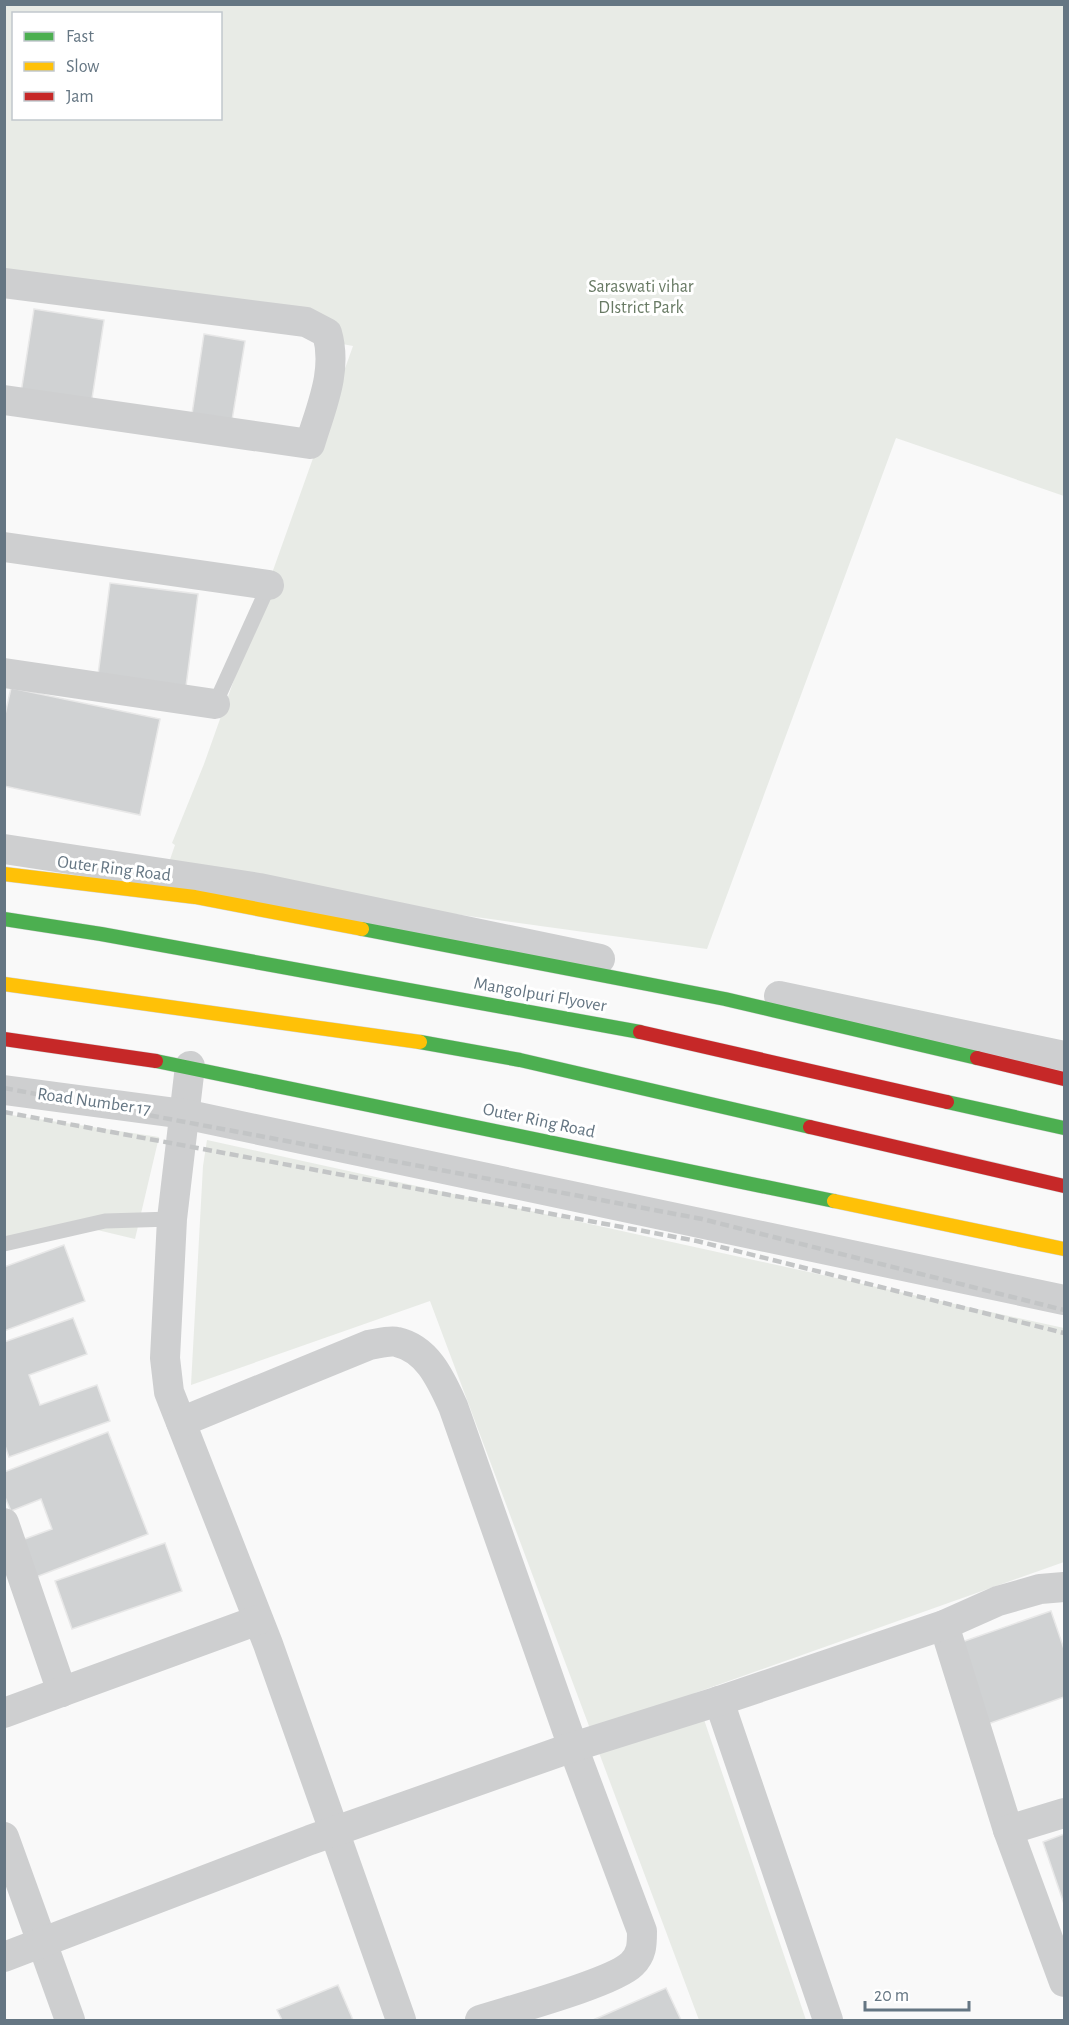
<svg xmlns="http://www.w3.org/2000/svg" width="1069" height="2025" viewBox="0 0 1069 2025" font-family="'Alegreya Sans',sans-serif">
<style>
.green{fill:#e8ebe6;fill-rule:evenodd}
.building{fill:#d0d2d3;stroke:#e8e8e8;stroke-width:1.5}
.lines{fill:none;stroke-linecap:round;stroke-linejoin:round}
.fast-casing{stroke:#d5d6d7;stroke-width:15}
.slow-casing{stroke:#d5d6d7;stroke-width:15}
.jam-casing{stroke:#d5d6d7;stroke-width:15}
.lane{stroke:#cecfd0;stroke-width:15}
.street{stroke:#cecfd0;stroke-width:30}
.fast{stroke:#4caf50;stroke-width:14}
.slow{stroke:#ffc107;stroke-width:14}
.jam{stroke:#c62828;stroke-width:14}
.rail{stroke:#c3c5c6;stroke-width:4.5;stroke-dasharray:9 4.5;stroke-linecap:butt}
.labels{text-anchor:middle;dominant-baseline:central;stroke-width:6;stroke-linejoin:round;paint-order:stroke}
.park-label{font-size:18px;fill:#687a64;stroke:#fff}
.street-label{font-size:18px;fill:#657683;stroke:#fff}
</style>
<rect width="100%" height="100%" fill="#f9f9f9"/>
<!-- green -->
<g class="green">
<path d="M4,5h1060v491l-168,-58 -189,511 -542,-75 10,-29 -3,-2 32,-79 149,-418 -348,-65zM14,14h206v104h-206z"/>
<polygon points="5,1114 159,1137 135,1239 68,1223 5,1242"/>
<polygon points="207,1140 1064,1328 1064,1562 695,1693 806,2020 699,2020 430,1301 191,1385 203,1166"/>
</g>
<!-- building -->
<g class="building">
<polygon points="34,309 104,320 91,405 21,393"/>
<polygon points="204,334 245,341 232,420 192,414"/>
<polygon points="110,583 198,594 186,686 98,675"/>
<polygon points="11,688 160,719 140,815 4,786 4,719"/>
<polygon points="64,1245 85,1301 4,1331 4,1267"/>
<polygon points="73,1318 87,1354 29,1375 40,1405 97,1385 110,1421 9,1457 4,1443 4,1342"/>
<polygon points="108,1432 148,1534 36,1577 22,1540 52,1529 41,1499 11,1511 4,1495 4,1472"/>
<polygon points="165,1543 182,1591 72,1629 55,1581"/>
<polygon points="1051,1611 1064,1649 1064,1697 985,1725 956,1644"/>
<polygon points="1064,1834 1064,1904 1043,1842"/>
<polygon points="338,1985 353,2020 282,2020 277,2010"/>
<polygon points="666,1988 681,2020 593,2020"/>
</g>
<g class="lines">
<!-- fast casing -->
<g class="fast-casing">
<g id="fast">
<polyline points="4,919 101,934 640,1032"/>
<polyline points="362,929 725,999 977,1058"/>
<polyline points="420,1042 520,1060 810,1127"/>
<polyline points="156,1061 834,1201"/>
<polyline points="947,1102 1064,1128"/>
</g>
</g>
<!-- slow casing -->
<g class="slow-casing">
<g id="slow">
<polyline points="4,874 195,897 362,929"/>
<polyline points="4,984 420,1042"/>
<polyline points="834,1201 1064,1249"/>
</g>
</g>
<!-- jam casing -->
<g class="jam-casing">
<g id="jam">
<polyline points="640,1032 947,1102"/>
<polyline points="4,1039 156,1061"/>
<polyline points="977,1058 1064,1079"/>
<polyline points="810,1127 1064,1186"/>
</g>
</g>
<!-- lane -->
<g class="lane">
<polyline points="215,704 269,585"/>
<polyline points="4,1244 105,1221 172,1219"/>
</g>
<!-- street -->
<g class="street">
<path d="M4,283l302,39 21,11c11,38 -6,74 -17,111l-306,-44"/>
<polyline points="4,547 269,585"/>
<polyline points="4,673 215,704"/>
<polyline points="4,849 259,888 600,959"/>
<polyline points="779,996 1064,1056"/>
<polyline points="190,1066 172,1219 165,1358 169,1392 268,1644 401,2020"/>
<polyline points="4,1090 184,1114 1064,1300"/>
<path d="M181,1422l188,-77c8,-1 20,-5 28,-3 31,7 44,38 56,64l120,341 69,184c0,14 0,23 -10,33 -19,19 -121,46 -152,56"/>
<polyline points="4,1523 62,1692"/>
<polyline points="944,1625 1008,1830 1064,1982"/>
<polyline points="719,1701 828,2020"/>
<polyline points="4,1713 258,1620"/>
<polyline points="1008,1830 1064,1813"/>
<polyline points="4,1837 70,2020"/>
<polyline points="4,1957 310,1840 573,1747 719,1701 944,1625 998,1601 1040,1589 1064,1587"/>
</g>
<!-- fast -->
<use href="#fast" class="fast"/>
<!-- slow -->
<use href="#slow" class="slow"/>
<!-- jam -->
<use href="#jam" class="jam"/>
<!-- rail -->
<g class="rail">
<polyline points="4,1088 702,1219 1064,1310"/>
<polyline points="4,1112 697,1241 1064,1333"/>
</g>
</g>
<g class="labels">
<!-- park labels -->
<g class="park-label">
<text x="641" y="287">Saraswati vihar<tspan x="641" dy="21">DIstrict Park</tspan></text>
</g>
<!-- street labels -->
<g class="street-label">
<text transform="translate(114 869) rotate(7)">Outer Ring Road</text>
<text transform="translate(540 995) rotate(10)">Mangolpuri Flyover</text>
<text transform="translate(94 1102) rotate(8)">Road Number 17</text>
<text transform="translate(539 1121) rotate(12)">Outer Ring Road</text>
</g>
</g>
<!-- border -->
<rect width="1069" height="2025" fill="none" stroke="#657683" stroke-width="12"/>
<!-- legend -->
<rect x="12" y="12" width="210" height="108" fill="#ffffff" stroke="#c1c8cd" stroke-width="1.5"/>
<rect x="24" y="32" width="30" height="9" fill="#4caf50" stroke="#c1c8cd" stroke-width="1.5"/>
<text x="66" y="42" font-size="18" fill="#657683">Fast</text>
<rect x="24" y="62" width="30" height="9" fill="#ffc107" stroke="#c1c8cd" stroke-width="1.5"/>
<text x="66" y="72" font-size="18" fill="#657683">Slow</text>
<rect x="24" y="92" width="30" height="9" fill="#c62828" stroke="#c1c8cd" stroke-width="1.5"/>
<text x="66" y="102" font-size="18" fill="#657683">Jam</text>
<!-- scale -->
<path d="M865 2001v9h104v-9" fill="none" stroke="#657683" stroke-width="3"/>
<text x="874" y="2001" font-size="18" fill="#657683" stroke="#ffffff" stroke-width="4.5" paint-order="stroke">20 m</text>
</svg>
